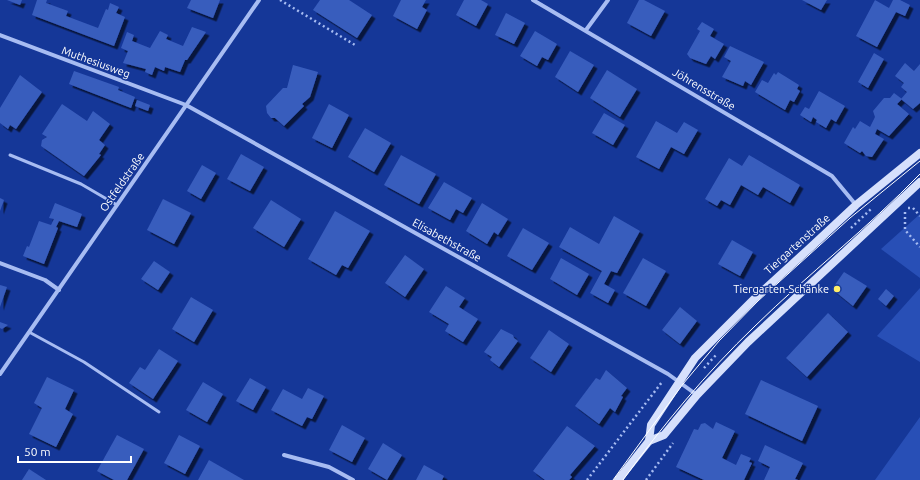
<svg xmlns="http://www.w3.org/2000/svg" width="920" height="480" viewBox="0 0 920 480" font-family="Ubuntu,sans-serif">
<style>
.green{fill:#284fb6}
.building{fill:#395dbd;filter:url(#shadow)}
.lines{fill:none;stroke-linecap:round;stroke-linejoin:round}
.path{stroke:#a7bcf2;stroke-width:2.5;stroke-dasharray:2 3;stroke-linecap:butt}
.lane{stroke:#a7bcf2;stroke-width:3}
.street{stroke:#a7bcf2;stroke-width:4}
.secondary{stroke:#d6e0fc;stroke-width:8}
.tram{stroke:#fff;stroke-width:1}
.poi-dot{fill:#ffee68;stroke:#153798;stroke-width:1.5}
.labels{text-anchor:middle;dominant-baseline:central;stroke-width:3;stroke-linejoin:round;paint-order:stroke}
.street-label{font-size:11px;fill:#fff;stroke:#153798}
.poi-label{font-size:11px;fill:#fff;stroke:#153798;text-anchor:end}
</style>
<defs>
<filter id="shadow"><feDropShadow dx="3.5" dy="3.5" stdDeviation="0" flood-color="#0009"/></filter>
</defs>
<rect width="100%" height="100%" fill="#153798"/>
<!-- green -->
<g class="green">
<polygon points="920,214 920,278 881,249"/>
<polygon points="920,288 920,362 877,336"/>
<polygon points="920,417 920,480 875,480"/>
</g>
<!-- building -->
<g class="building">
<polygon points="7,0 22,0 20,5"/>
<polygon points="37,0 47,0 46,3 68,11 66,16 98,28 106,9 108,10 110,3 119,7 116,13 125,17 114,46 32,15"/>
<polygon points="191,0 220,0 213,18 187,8"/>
<polygon points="320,0 349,0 372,15 357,38 313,10"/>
<polygon points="401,0 426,0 422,7 427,10 417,29 393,16"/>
<polygon points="464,0 481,0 488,4 476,26 456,15"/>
<polygon points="639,0 644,0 665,11 651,36 627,23"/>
<polygon points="802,0 827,0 821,10"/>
<polygon points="875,0 889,8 893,0 900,0 910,5 905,16 896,12 877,47 856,36"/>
<polygon points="506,13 525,23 514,44 495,35"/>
<polygon points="702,22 714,29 710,36 724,44 715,59 711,56 706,64 690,58 687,54 700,31 697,29"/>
<polygon points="192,27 206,32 187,60 185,60 180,72 165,67 164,71 155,67 152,75 145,72 146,69 123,63 128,51 121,48 127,32 134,35 132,41 150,48 160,31 168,35 166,39 183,46"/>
<polygon points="535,31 557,44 548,60 542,57 537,66 520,56"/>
<polygon points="730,46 764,62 751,85 745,81 743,86 722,77 731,61 724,57"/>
<polygon points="570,51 594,65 578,92 555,77"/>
<polygon points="874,53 884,59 868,88 858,82"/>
<polygon points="905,63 914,71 920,64 920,103 913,109 901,99 907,92 901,87 904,83 895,76"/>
<polygon points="293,65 318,72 310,97 302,104 304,106 284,126 275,118 271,118 267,113 266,106 283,88 287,88"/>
<polygon points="607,70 637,89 620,117 590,98"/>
<polygon points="74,71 119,87 118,90 135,97 131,108 69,84"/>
<polygon points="778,72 799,85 797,89 800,91 794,102 790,100 785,110 755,92 762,80 768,83 774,73 776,75"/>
<polygon points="20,75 42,92 16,129 10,125 8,129 0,123 0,108"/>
<polygon points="819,91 845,106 836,122 831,119 826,128 816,122 817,120 813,117 811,122 800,115 805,107 809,109"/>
<polygon points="894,93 902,99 897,104 909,114 889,136 877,129 875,134 884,139 872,157 866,156 862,151 860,153 844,143 853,127 855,129 860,121 870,127 875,117 873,111 884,98 890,98"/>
<polygon points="137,100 150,105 148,111 135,106"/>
<polygon points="62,104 87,121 93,111 110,124 99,140 105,145 99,154 101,155 84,176 41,146 42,140 47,137 42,134"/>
<polygon points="329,104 349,115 332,148 312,138"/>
<polygon points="604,113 625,125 613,145 592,133"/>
<polygon points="656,121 677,133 684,122 698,130 684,154 671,147 659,169 636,157"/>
<polygon points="365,128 391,143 374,172 348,157"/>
<polygon points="241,154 264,167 250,191 227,179"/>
<polygon points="401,155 436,174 419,204 384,185"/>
<polygon points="749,155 800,185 790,203 763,187 758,195 741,185 730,205 721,200 717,206 705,199 729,158 742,166"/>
<polygon points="202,165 216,173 201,199 187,191"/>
<polygon points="444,182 472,198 463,213 456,209 450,220 428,208"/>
<polygon points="0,198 4,200 0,211"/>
<polygon points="163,199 191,213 174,244 147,230"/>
<polygon points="271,200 301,219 284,247 253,228"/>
<polygon points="55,203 82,214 77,227 59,221 56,227 58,228 44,264 23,256 27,246 29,247 39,221 51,225 54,219 49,218"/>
<polygon points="482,203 508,219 498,235 494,232 487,244 466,231"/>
<polygon points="335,211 370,231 348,268 342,265 336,275 308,259"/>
<polygon points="614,216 640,231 617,273 611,271 604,284 615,290 608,303 590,293 602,271 559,247 570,227 599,244"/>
<polygon points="523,228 549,243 532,270 507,256"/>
<polygon points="732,240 753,252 740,276 718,264"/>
<polygon points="405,255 424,269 405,297 385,283"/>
<polygon points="561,258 589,274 577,295 550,279"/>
<polygon points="643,258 666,271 646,306 623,293"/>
<polygon points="154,261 170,272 158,290 141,279"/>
<polygon points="844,272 867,286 853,306 832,289"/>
<polygon points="0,285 7,287 0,307"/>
<polygon points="446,286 465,298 459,307 478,319 463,342 445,331 449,324 429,312"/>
<polygon points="886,289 894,296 886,306 878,299"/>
<polygon points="191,297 213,310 194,342 172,329"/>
<polygon points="680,307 697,321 680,344 662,330"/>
<polygon points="828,313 848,332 807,377 786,358"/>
<polygon points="0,322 8,325 2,329 0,328"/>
<polygon points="501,329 513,335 514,338 518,341 499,367 490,360 492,357 484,352"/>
<polygon points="549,330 569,344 551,372 530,358"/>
<polygon points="159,349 178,361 153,399 129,383 140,367 145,370"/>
<polygon points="606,370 627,388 621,396 623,397 615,412 610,408 599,424 575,406 596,378 600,380"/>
<polygon points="47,377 74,390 65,409 73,414 56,447 29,434 42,408 34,403"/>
<polygon points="250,378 266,387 253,410 236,401"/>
<polygon points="761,380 818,406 802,441 745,414"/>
<polygon points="203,382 223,394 207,422 186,410"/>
<polygon points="308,388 324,396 312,419 307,417 302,426 271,410 283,389 302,399"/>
<polygon points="716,422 735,431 722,458 736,465 741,454 751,458 749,462 752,463 744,480 704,480 676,467 694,429 698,430 701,424 705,423 713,429"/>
<polygon points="342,425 365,438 352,462 329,450"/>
<polygon points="567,426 595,446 570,475 572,477 569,480 545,480 533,471"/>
<polygon points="117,435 144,449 127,480 114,480 97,471"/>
<polygon points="179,435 200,446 185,474 164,463"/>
<polygon points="383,443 402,455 387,480 368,469"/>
<polygon points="765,445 803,463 795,479 798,480 764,480 770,467 758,461"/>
<polygon points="209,460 244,480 198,480"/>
<polygon points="424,465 444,476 442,480 416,480"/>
<polygon points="29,469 46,480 22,480"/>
</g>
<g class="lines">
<!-- path -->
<g class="path">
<polyline points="280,0 355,45"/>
<polyline points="908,208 913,208 920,216"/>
<polyline points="905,212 905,230 920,247"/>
<polyline points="851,228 871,209"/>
<polyline points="704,368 716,355"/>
<polyline points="587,480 662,382"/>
<polyline points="646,480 673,443"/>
</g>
<!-- lane -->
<g class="lane">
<polyline points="10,155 81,184 117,205"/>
<polyline points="29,332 84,362 159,412"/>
</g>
<!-- street -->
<g class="street">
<polyline points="533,0 832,176 856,205"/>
<polyline points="586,30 608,0"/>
<polyline points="0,35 186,105 668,374 697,395"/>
<polyline points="0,263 45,280 59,290"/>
<polyline points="0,374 259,0"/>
<polyline points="284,455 329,467 353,480"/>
</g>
<!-- secondary -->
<g class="secondary">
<polyline points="649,441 664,435 697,395 748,342 920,182"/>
<polyline points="618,480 649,441 651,425 695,358 756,297 812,246 856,205 920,153"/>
</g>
<!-- tram -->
<g class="tram">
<polyline points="613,480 683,384 719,341 758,301 850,218 920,161"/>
<path d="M623,480c40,-55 83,-107 132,-154 53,-52 113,-98 165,-152"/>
</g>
</g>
<!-- markers -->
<circle class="poi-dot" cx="837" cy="289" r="4"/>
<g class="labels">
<!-- street labels -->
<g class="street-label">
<text transform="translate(96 62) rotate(20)">Muthesiusweg</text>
<text transform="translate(704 89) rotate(31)">Jöhrensstraße</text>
<text transform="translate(122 182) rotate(-55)">Ostfeldstraße</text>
<text transform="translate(447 240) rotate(29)">Elisabethstraße</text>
<text transform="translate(797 244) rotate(-42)">Tiergartenstraße</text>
</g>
<!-- poi labels -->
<g class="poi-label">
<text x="829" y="289">Tiergarten-Schänke</text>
</g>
</g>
<!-- scale -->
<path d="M18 456v6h113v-6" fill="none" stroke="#ffffff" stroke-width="2"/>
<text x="24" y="456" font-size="12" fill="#ffffff" stroke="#153798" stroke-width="3" paint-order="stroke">50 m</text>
</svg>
